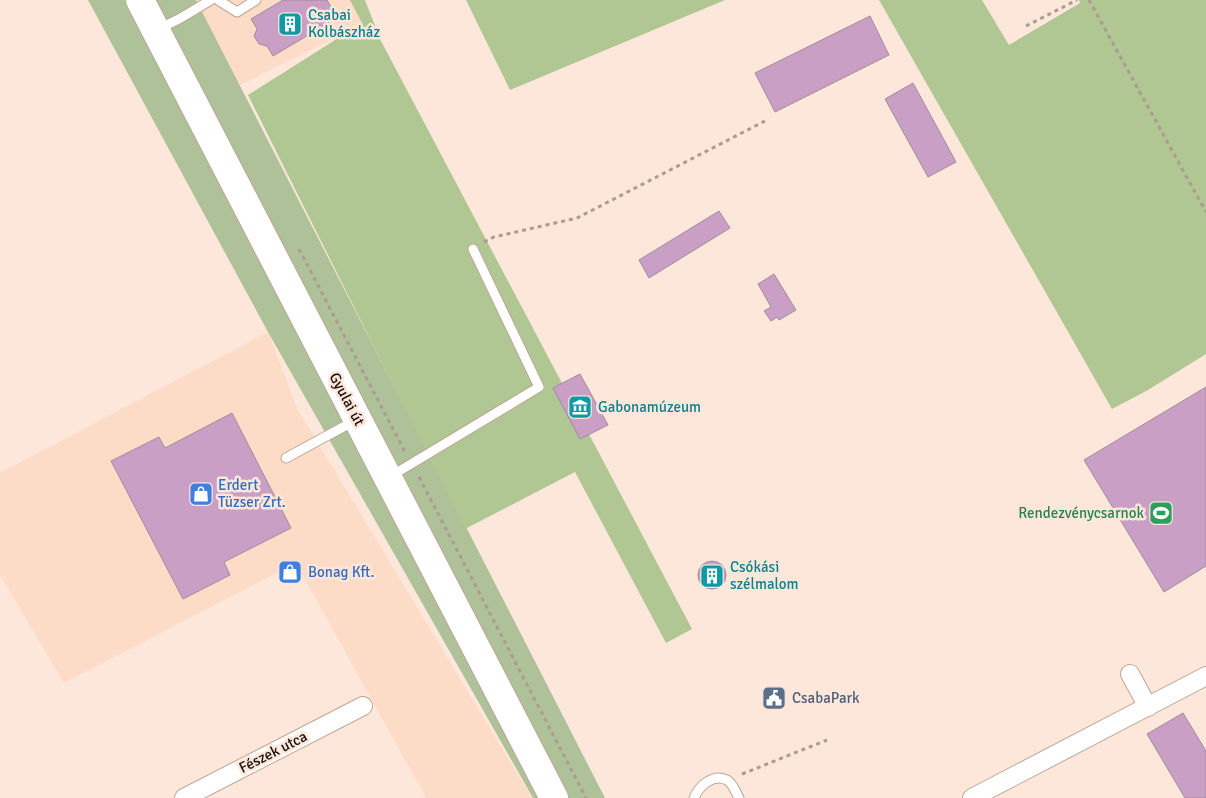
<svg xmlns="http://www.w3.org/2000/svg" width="1206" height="798" viewBox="0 0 1206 798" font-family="Signika,sans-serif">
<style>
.built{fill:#fddcc7}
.green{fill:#afc199}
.forest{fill:#b0c693}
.building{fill:#ca9fc6;stroke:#a08b9e}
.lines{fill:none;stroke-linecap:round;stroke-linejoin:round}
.lane-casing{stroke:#bfa696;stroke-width:11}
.street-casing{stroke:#bfa696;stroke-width:20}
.primary-casing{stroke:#bfa696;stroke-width:30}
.path{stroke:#ab9b90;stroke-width:3;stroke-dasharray:4 4;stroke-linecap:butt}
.lane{stroke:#fff;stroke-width:9}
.street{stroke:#fff;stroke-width:18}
.primary{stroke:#fff;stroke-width:28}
.labels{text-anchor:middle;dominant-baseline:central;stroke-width:5;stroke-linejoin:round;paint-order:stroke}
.culture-label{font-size:15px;fill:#0d838f;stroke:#fce7da;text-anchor:start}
.street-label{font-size:15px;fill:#19110b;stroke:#fce7da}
.shop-label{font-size:15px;fill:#366cbe;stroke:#fce7da;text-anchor:start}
.leisure-label{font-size:15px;fill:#27864d;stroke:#fce7da;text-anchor:end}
.service-label{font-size:15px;fill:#4e5e75;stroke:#fce7da;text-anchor:start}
</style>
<rect width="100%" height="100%" fill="#fce7da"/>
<!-- built -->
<g class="built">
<polygon points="196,0 357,0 368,22 240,85"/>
<polygon points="268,332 298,410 532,798 426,798 296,563 64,683 0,575 0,473"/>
</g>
<!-- green -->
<polygon class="green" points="88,0 196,0 605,798 533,798 268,332"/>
<!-- forest -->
<g class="forest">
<polygon points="350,0 365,0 381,41 692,629 666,643 575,472 465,529 248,95 362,23"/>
<polygon points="466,0 725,0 510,90"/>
<polygon points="879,0 982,0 1009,45 1080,3 1079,0 1206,0 1206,354 1148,390 1112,409"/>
</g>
<!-- building -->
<g class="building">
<polygon points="283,0 327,0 337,18 273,56 267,46 259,44 254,36 257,29 251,19"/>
<polygon points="870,16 889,55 775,112 755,73"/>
<polygon points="913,83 956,162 928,177 885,99"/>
<polygon points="719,211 730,228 649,278 639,260"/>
<polygon points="774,274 796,310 779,320 777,317 771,321 764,311 771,307 758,284"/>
<polygon points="580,374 608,425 580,439 553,388"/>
<polygon points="1206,387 1206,566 1164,592 1084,460"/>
<polygon points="232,413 291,528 224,562 230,575 183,599 111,461 159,437 165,448"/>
<circle cx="712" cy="575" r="14"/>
<polygon points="1183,713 1206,751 1206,798 1185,798 1147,734"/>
</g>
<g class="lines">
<!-- lane casing -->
<g class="lane-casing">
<g id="lane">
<polyline points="218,0 237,12 256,0"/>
<polyline points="158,29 179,19 211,0"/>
<polyline points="286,458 356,420"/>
<polyline points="391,476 539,387 473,249"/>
<path d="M694,798c5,-12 19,-25 33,-18 6,3 9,13 12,18"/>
</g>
</g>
<!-- street casing -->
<g class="street-casing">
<g id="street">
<polyline points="1130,674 1148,707"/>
<polyline points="184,798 363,706"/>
<polyline points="972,798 1206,676"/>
</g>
</g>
<!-- primary casing -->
<g class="primary-casing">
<polyline id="primary" points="140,0 554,798"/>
</g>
<!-- path -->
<g class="path">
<polyline points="1089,0 1206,212"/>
<polyline points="1026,26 1077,0"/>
<polyline points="484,242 494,237 577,218 765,121"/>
<polyline points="299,249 405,452"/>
<polyline points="419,477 586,798"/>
<polyline points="742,774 827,740"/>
</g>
<!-- lane -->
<use href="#lane" class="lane"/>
<!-- street -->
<use href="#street" class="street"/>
<!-- primary -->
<use href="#primary" class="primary"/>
</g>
<!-- icons -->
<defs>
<g id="building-square" transform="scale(1.25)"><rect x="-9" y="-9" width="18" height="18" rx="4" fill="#0f9aa8" stroke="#fce7da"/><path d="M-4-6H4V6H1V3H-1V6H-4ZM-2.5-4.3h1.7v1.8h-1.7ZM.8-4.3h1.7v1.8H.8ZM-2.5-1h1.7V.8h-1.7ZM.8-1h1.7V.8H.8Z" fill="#fff"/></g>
<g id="museum-square" transform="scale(1.25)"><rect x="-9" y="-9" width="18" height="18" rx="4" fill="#0f9aa8" stroke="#fce7da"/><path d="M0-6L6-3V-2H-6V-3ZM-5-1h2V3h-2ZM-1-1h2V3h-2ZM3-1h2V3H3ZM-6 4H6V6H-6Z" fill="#fff"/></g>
<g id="shop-square" transform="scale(1.25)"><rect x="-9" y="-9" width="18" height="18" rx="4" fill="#3f7fe0" stroke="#fce7da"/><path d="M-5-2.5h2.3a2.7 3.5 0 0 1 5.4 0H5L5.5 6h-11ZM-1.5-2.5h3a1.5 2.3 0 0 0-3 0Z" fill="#fff"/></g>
<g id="stadium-square" transform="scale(1.25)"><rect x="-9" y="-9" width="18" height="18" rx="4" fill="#2e9e5b" stroke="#fce7da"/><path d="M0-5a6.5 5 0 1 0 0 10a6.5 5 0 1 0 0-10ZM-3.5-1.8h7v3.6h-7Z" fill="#fff"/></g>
<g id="civic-square" transform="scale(1.25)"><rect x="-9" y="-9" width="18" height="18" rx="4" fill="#5c6f8a" stroke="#fce7da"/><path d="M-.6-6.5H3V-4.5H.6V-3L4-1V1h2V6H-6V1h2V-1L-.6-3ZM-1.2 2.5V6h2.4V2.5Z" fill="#fff"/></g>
</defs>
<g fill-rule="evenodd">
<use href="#building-square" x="290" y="24"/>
<use href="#museum-square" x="580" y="407"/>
<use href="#shop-square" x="201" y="494"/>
<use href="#stadium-square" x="1161" y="513"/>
<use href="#shop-square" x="290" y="572"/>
<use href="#building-square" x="712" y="576"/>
<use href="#civic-square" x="774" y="698"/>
</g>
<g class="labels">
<!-- culture labels -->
<g class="culture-label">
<text x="308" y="15">Csabai<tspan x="308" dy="17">Kolbászház</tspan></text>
<text x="598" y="407">Gabonamúzeum</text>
<text x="730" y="567">Csókási<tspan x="730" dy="17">szélmalom</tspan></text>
</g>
<!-- street labels -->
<g class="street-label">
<text transform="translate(347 399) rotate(62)">Gyulai út</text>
<text transform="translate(273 752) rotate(-27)">Fészek utca</text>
</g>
<!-- shop labels -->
<g class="shop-label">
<text x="218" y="485">Erdert<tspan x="218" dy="17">Tüzser Zrt.</tspan></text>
<text x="308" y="572">Bonag Kft.</text>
</g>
<!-- leisure labels -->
<g class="leisure-label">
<text x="1144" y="513">Rendezvénycsarnok</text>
</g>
<!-- service labels -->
<g class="service-label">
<text x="792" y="698">CsabaPark</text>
</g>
</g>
</svg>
